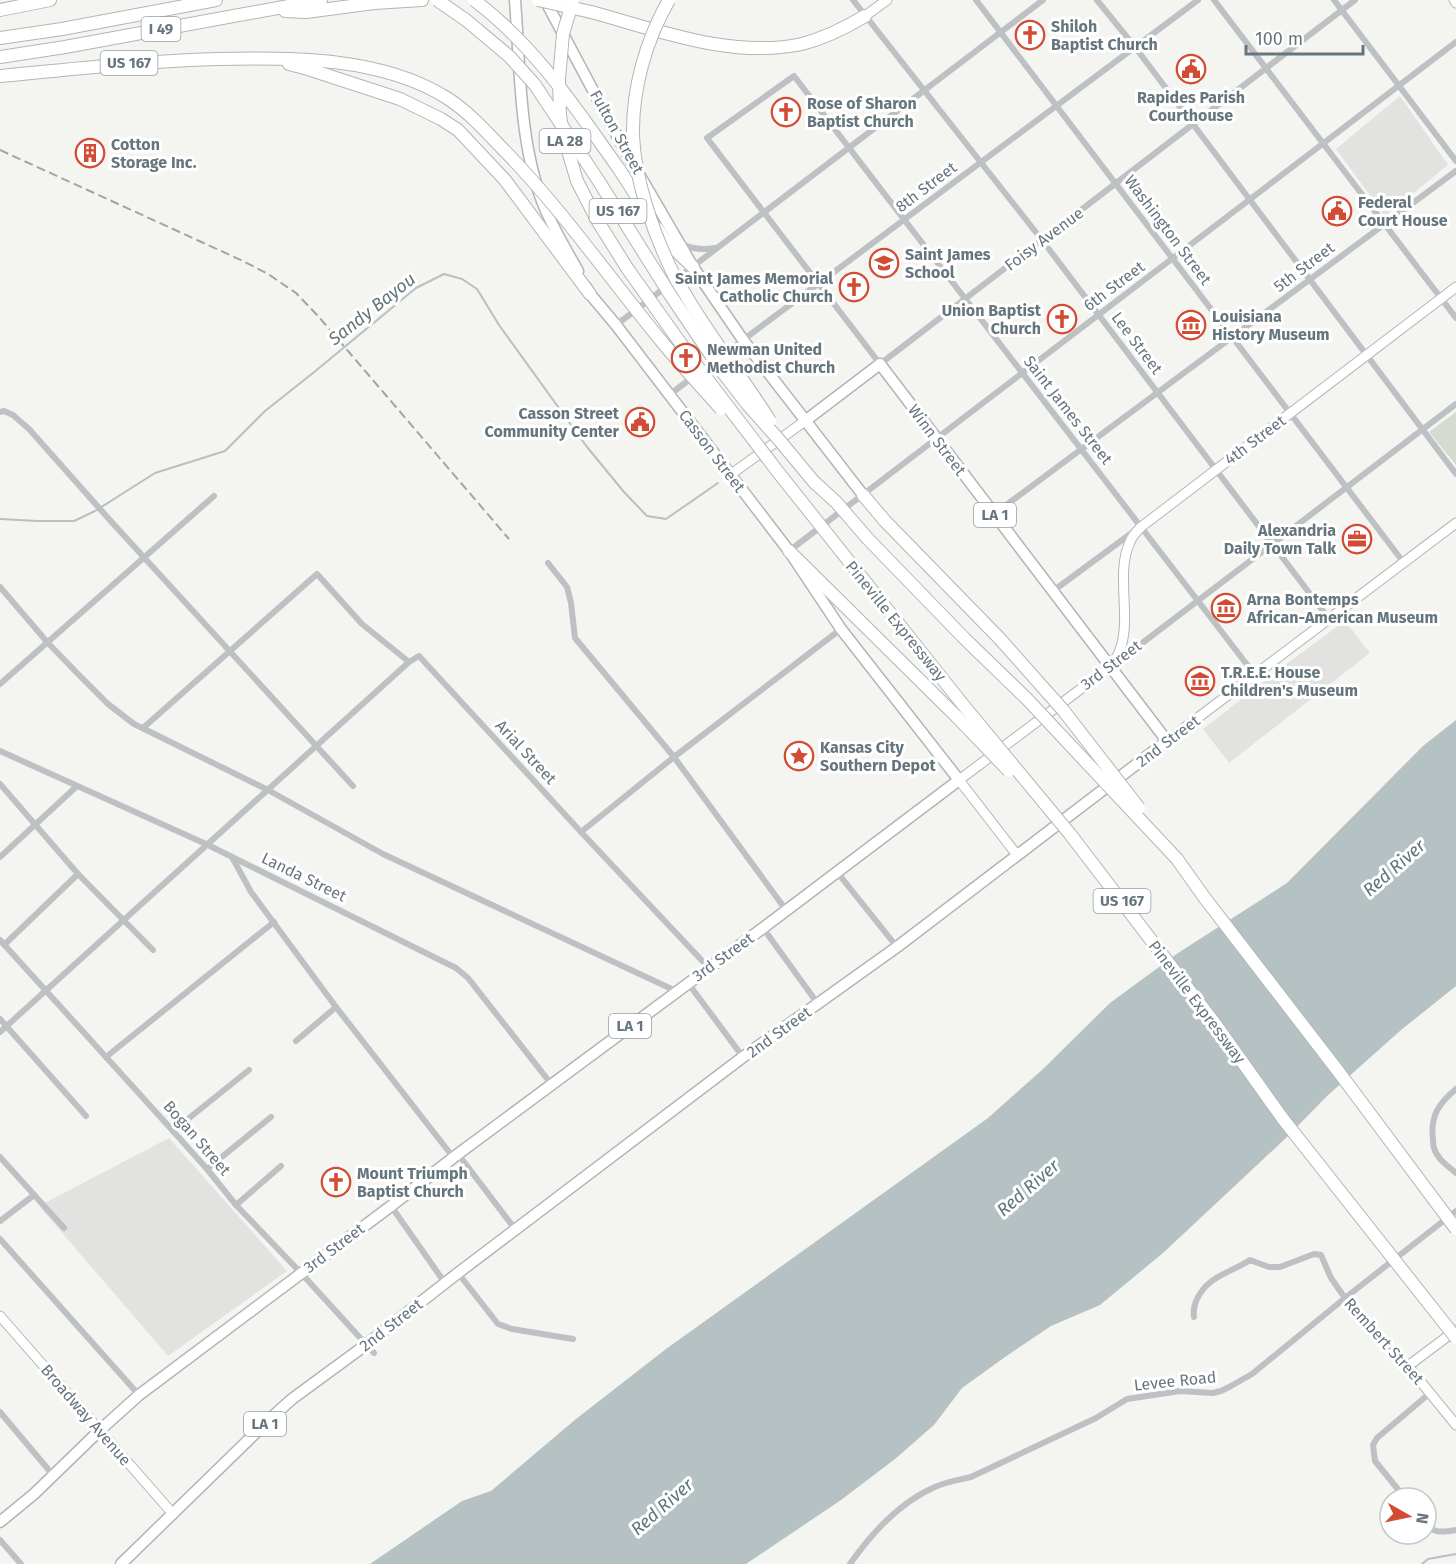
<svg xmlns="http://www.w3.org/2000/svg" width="1456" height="1564" viewBox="0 0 1456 1564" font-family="'Fira Sans',sans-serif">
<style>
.built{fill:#e2e3e1}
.green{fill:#d6dbd2}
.water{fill:#b5c1c3}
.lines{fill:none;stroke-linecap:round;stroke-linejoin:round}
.stream{stroke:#b5c1c3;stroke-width:2}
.secondary-casing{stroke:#b2b7ba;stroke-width:11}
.primary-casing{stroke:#b1b5b8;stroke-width:13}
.highway-casing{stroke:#b2b6b8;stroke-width:14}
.street{stroke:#bdc1c4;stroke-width:6}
.secondary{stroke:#fff;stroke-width:9}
.primary{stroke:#fff;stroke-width:10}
.highway{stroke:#fff;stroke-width:12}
.rail{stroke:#9fa5a9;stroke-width:2;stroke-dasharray:9 4.5;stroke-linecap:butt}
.highway-bridge-casing{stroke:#b2b6b8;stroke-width:14;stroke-linecap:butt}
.highway-bridge{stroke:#fff;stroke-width:12}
.labels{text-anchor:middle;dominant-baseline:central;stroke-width:6;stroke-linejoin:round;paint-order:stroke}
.shield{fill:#fff;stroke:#949fa5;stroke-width:1.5}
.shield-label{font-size:15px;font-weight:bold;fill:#66767f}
.poi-label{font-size:16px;font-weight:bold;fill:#66767f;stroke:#fff;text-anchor:start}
.street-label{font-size:16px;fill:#66767f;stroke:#fff}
.water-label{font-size:18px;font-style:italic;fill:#62777c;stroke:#fff}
</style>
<rect width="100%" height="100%" fill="#f4f4f1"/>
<!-- built -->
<g class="built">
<polygon points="1400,96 1448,165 1385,216 1336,149"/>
<polygon points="1345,621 1370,653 1229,763 1203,729 1293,659"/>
<polygon points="169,1138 287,1271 168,1356 39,1206"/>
</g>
<!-- green -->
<polygon class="green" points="1456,412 1456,465 1429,432"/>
<!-- water -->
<polygon class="water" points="1456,720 1456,986 1401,1030 1327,1096 1287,1137 1163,1253 1100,1305 1051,1326 1005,1357 962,1388 934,1425 895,1459 841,1500 746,1564 370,1564 462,1501 491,1491 576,1419 666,1349 988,1118 1042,1070 1110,1003 1178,953 1287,883 1423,746"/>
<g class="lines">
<!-- stream -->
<g class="stream">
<polyline points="0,519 37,521 74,521 95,511 155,473 225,451 265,411 313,373 416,288 444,274 462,279 477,289 499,325 587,447 624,492 647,516 666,519 718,483"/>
<polyline points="1422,1564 1428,1559 1456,1554"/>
</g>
<!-- secondary casing -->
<g class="secondary-casing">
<g id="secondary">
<polyline points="1454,0 1456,3"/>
<polyline points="865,16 887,0"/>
<polyline points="730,475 805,421"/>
<polyline points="1167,741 1456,523"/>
<path d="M1017,855l-58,-75 151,-113c4,-6 8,-11 10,-17 12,-34 -5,-76 10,-108 2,-6 7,-11 11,-15l315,-240"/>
<polyline points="0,1316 173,1514"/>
<polyline points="1456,1330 1408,1366 1456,1425"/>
</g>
</g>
<!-- primary casing -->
<g class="primary-casing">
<g id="primary">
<path d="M515,0c5,64 4,141 27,201 9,24 23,47 36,70"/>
<polyline points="545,0 622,145 693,267 743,340 863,495"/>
<polyline points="0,1522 34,1494 99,1431 139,1395 391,1206 458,1154 763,928 959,780 841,629 789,551 616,325 590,294 586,287"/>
<polyline points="121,1564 272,1417 292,1399 367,1344 458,1273 743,1057 897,947 1167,741 880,364 805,421"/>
</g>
</g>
<!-- highway casing -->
<g class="highway-casing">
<g id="highway">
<polyline points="0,10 50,0"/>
<polyline points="285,11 306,12 374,3 422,0"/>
<path d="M591,12c67,18 140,47 211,32 23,-6 43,-16 63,-28"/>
<polyline points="0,38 62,29 216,0"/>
<polyline points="0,57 65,47 321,0"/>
<polyline points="289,64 308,69 400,99 441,119 458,130 505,180 590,294"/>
<path d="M0,76c72,-7 145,-15 217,-17 75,-2 165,-2 230,39 20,13 35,29 51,46"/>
<polyline points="619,169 646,211"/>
<polyline points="657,228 664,239 693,267"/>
<polyline points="863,495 885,521 1000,639"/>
<polyline points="789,551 956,716"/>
</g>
</g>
<!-- street -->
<g class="street">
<polyline points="853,0 1042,240 1329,619"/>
<polyline points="976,0 1404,563"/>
<polyline points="1097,0 1135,47 1456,474"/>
<polyline points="1214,0 1456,318"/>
<polyline points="1334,0 1456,161"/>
<path d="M682,244c11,6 21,6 33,4"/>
<polyline points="616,325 1043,0"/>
<polyline points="723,355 1198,0"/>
<polyline points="669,395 693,377"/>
<polyline points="0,412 4,411 13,415 29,429 108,518 353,786"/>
<polyline points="994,514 1456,171"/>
<polyline points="789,551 1456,42"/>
<polyline points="548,563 567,587 571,603 575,638 674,757 786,910"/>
<polyline points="0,587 48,643 78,674 108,704 134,724 268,790 383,854 676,991"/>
<polyline points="1053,591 1133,532"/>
<polyline points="1116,663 1456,404"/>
<path d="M1255,675c-154,-200 -308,-399 -461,-599l-87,62 173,226c158,-121 317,-243 475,-364"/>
<polyline points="0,684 214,496"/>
<polyline points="143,728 317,574 362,624 409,662 419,656 581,832 708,967"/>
<polyline points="0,751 206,844 456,968 468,978 552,1085"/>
<polyline points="0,784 78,874 153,950"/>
<polyline points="581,832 674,757 841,629"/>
<polyline points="0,857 77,786"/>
<polyline points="232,857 251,892 336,1007 453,1157"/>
<polyline points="837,872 897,947"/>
<polyline points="763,928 818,1004"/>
<polyline points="0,940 173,1131 207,1169 236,1205 301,1273 374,1353"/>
<polyline points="4,945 78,874"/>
<polyline points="688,983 743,1057"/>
<polyline points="0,1019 86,1116"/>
<polyline points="0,1032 409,662"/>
<polyline points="296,1041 336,1007"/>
<polyline points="106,1057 274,922"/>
<path d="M1456,1089c-17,14 -26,27 -23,50 0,3 0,6 1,9 3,11 14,18 22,25"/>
<polyline points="173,1131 249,1070"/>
<polyline points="458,1154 515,1229"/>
<polyline points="0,1157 64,1228"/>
<polyline points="207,1169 271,1117"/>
<polyline points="236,1205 281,1166"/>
<polyline points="391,1206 445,1283"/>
<polyline points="0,1221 34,1195"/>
<polyline points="0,1239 139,1395"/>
<polyline points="458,1273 498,1324 512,1329 573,1339"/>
<path d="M1194,1317c-1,-7 0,-12 3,-18 11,-23 33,-26 53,-39l19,7h11l34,-13 7,1 10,23 14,20 63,68"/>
<polyline points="0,1412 53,1475"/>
<polyline points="1405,1498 1375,1461 1373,1445 1377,1438 1430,1393"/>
<path d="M1426,1524c8,10 18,8 30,6"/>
<polyline points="0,1540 21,1564"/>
<path d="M850,1564c21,-30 50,-62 85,-77 11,-5 23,-7 36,-10l125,-59 31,-19 53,-8 33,2 8,-2 10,-5 21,-12 93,-76 111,-87"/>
</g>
<!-- secondary -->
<use href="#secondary" class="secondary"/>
<!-- primary -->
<use href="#primary" class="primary"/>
<!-- highway -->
<use href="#highway" class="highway"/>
<!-- rail -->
<polyline class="rail" points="0,150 243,261 268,274 296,293 318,316 509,539"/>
<!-- highway-bridge casing -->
<g class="highway-bridge-casing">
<g id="highway-bridge">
<polyline points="437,0 466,20 510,57 535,85 598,180 671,296 721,370 748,405 780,441 814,482 836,502 868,539 965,639 1027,699 1177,859 1204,897 1338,1071 1456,1229"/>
<path d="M474,0c62,47 101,107 145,169"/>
<polyline points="538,0 591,12"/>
<polyline points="573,0 563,34 559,79 560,116 564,137 577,181 597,220 627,268 694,362 778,472 964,706 1070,834 1216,1025 1283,1119 1456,1338"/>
<path d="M669,0c-23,40 -37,89 -36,136 2,44 20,96 39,135 4,10 11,19 16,28 25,42 56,80 82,122"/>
<path d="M498,144c59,59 107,128 160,193 20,25 42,48 63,72"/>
<polyline points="1000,639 1063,710 1139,808"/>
<polyline points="956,716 1009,771"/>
</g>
</g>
<!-- highway-bridge -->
<use href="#highway-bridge" class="highway-bridge"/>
</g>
<!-- icons -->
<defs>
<g id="church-ring" transform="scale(1.5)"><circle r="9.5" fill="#fff" stroke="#d24b33" stroke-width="1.5"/><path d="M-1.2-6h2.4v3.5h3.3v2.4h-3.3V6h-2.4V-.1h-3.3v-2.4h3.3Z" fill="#d24b33"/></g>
<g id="civic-ring" transform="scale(1.5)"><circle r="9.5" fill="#fff" stroke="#d24b33" stroke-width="1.5"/><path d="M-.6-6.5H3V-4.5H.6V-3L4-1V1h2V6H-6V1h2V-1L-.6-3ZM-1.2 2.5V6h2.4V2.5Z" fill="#d24b33"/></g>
<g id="building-ring" transform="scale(1.5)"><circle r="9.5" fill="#fff" stroke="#d24b33" stroke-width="1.5"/><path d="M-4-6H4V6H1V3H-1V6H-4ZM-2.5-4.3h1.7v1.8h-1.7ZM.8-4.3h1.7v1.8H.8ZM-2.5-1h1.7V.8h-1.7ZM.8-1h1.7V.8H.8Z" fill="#d24b33"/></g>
<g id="school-ring" transform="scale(1.5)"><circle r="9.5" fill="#fff" stroke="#d24b33" stroke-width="1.5"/><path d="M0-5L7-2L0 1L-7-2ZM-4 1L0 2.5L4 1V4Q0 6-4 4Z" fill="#d24b33"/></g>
<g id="museum-ring" transform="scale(1.5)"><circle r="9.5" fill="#fff" stroke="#d24b33" stroke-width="1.5"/><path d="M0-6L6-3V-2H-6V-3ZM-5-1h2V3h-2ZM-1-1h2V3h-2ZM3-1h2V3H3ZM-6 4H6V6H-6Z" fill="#d24b33"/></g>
<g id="office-ring" transform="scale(1.5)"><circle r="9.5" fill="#fff" stroke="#d24b33" stroke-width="1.5"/><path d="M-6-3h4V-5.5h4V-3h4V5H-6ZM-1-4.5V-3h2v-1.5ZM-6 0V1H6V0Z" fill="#d24b33"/></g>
<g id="sight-ring" transform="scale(1.5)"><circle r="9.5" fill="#fff" stroke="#d24b33" stroke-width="1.5"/><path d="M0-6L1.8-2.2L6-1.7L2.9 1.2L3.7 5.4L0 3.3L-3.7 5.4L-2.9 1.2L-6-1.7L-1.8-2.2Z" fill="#d24b33"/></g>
</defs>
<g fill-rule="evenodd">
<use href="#church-ring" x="1030" y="35"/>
<use href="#civic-ring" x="1191" y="69"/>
<use href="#church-ring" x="786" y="112"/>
<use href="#building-ring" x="90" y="153"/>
<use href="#civic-ring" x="1337" y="211"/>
<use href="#school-ring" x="884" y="263"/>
<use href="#church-ring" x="854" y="287"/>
<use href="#church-ring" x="1062" y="319"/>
<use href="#museum-ring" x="1191" y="325"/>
<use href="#church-ring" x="686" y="358"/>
<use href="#civic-ring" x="640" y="422"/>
<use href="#office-ring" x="1357" y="539"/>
<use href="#museum-ring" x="1226" y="608"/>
<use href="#museum-ring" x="1200" y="681"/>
<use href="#sight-ring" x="799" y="756"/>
<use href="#church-ring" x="336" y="1182"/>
</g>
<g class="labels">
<!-- shield labels -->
<g class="shield">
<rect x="141.5" y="17" width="39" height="24" rx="4.5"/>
<rect x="100.5" y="51" width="57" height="24" rx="4.5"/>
<rect x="539.5" y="129" width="51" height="24" rx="4.5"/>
<rect x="589.5" y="199" width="57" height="24" rx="4.5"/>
<rect x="974" y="503" width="42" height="24" rx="4.5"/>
<rect x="1093.5" y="889" width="57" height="24" rx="4.5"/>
<rect x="609" y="1014" width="42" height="24" rx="4.5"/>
<rect x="244" y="1412" width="42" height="24" rx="4.5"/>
</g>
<g class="shield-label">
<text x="161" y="29">I 49</text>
<text x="129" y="63">US 167</text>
<text x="565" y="141">LA 28</text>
<text x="618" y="211">US 167</text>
<text x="995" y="515">LA 1</text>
<text x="1122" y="901">US 167</text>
<text x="630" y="1026">LA 1</text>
<text x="265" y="1424">LA 1</text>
</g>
<!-- poi labels -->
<g class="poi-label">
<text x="1051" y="26">Shiloh<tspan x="1051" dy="18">Baptist Church</tspan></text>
<text x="1191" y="97" text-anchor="middle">Rapides Parish<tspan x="1191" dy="18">Courthouse</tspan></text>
<text x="807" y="103">Rose of Sharon<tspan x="807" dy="18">Baptist Church</tspan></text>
<text x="111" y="144">Cotton<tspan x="111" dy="18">Storage Inc.</tspan></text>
<text x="1358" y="202">Federal<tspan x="1358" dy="18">Court House</tspan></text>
<text x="905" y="254">Saint James<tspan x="905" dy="18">School</tspan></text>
<text x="833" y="278" text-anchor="end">Saint James Memorial<tspan x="833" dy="18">Catholic Church</tspan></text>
<text x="1041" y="310" text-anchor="end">Union Baptist<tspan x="1041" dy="18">Church</tspan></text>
<text x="1212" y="316">Louisiana<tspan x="1212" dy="18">History Museum</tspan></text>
<text x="707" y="349">Newman United<tspan x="707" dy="18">Methodist Church</tspan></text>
<text x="619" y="413" text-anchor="end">Casson Street<tspan x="619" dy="18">Community Center</tspan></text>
<text x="1336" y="530" text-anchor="end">Alexandria<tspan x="1336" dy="18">Daily Town Talk</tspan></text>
<text x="1247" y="599">Arna Bontemps<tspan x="1247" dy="18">African-American Museum</tspan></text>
<text x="1221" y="672">T.R.E.E. House<tspan x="1221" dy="18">Children's Museum</tspan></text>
<text x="820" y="747">Kansas City<tspan x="820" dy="18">Southern Depot</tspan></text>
<text x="357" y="1173">Mount Triumph<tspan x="357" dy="18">Baptist Church</tspan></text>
</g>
<!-- street labels -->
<g class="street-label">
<text transform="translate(617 132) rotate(61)">Fulton Street</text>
<text transform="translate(926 187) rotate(-37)">8th Street</text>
<text transform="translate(1168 230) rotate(53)">Washington Street</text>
<text transform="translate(1044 239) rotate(-37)">Foisy Avenue</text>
<text transform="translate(1304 267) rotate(-37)">5th Street</text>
<text transform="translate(1114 286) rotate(-37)">6th Street</text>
<text transform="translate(1137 343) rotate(53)">Lee Street</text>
<text transform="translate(1068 410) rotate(52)">Saint James Street</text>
<text transform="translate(937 440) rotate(53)">Winn Street</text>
<text transform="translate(1255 440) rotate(-37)">4th Street</text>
<text transform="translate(712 451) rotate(53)">Casson Street</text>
<text transform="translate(896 621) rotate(51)">Pineville Expressway</text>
<text transform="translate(1111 665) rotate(-37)">3rd Street</text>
<text transform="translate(1168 741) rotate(-37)">2nd Street</text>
<text transform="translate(526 752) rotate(47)">Arial Street</text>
<text transform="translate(304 877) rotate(26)">Landa Street</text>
<text transform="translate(723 957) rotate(-36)">3rd Street</text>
<text transform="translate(1197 1002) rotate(53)">Pineville Expressway</text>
<text transform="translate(779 1032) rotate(-36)">2nd Street</text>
<text transform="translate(197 1138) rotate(49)">Bogan Street</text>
<text transform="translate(334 1248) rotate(-37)">3rd Street</text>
<text transform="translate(391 1325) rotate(-38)">2nd Street</text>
<text transform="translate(1384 1341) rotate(48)">Rembert Street</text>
<text transform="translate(1175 1381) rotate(-6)">Levee Road</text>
<text transform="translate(86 1415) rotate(49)">Broadway Avenue</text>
</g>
<!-- water labels -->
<g class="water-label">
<text transform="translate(372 309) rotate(-38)">Sandy Bayou</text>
<text transform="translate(1394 868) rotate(-41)">Red River</text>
<text transform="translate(1028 1188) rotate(-41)">Red River</text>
<text transform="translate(662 1507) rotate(-41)">Red River</text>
</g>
</g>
<!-- north arrow -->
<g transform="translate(1408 1516) rotate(99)"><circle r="28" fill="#ffffff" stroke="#c2c8cc" stroke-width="1.5"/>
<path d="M0-4.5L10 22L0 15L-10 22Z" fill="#d24b33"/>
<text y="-9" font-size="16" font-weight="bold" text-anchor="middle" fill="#66767f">N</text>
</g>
<!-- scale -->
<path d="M1246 45v9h117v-9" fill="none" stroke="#66767f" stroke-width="3"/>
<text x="1255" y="45" font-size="18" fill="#66767f" stroke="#ffffff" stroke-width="4.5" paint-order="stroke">100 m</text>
</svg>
